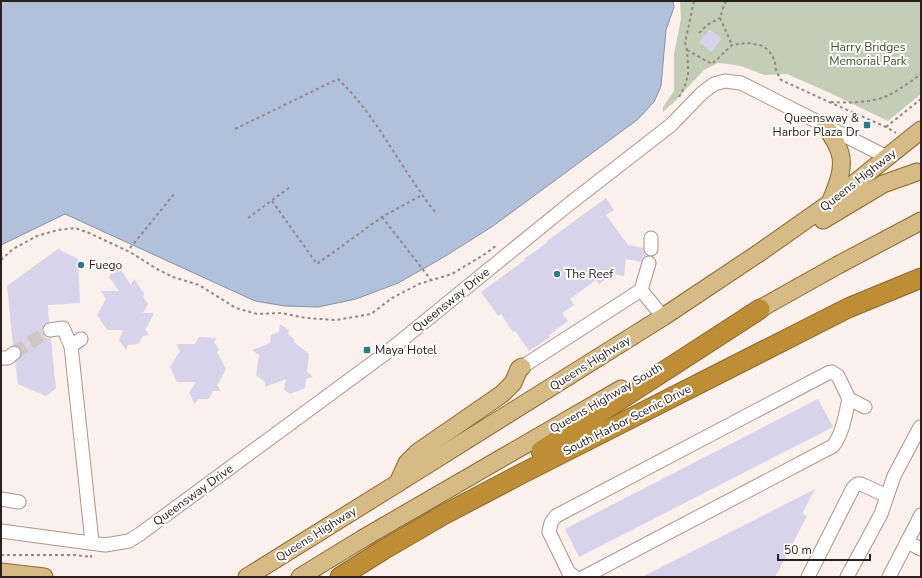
<svg xmlns="http://www.w3.org/2000/svg" width="922" height="578" viewBox="0 0 922 578" font-family="'Nunito Sans',sans-serif">
<style>
.green{fill:#c4cdb6}
.water{fill:#b2c1db;stroke:#8991a2}
.building{fill:#d6d3eb}
.lines{fill:none;stroke-linecap:round;stroke-linejoin:round}
.minor-tunnel{stroke:#d1c6c3;stroke-width:13;stroke-dasharray:13 6;stroke-linecap:butt}
.minor-casing{stroke:#ad948a;stroke-width:15}
.major-casing{stroke:#8a682d;stroke-width:19}
.highway-casing{stroke:#8a682d;stroke-width:21}
.path{stroke:#918783;stroke-width:2;stroke-dasharray:3 3;stroke-linecap:butt}
.minor{stroke:#fff;stroke-width:13}
.major{stroke:#d7bb86;stroke-width:17}
.highway{stroke:#bd8e35;stroke-width:19}
.poi-dot{fill:#347a86;stroke:#fff;stroke-width:1.5}
.labels{text-anchor:middle;dominant-baseline:central;stroke-width:4;stroke-linejoin:round;paint-order:stroke}
.park-label{font-size:12px;fill:#404f22;stroke:#fff}
.poi-label{font-size:12px;fill:#2a201d;stroke:#fff;text-anchor:start}
.street-label{font-size:12px;fill:#2a201d;stroke:#fff}
</style>
<rect width="100%" height="100%" fill="#fbf0ec"/>
<!-- green -->
<polygon class="green" points="680,1 921,1 921,94 888,121 830,93 787,74 765,75 743,67 735,65 718,63 704,70 674,102 663,112 663,107 674,91 674,54 681,19"/>
<!-- water -->
<polygon class="water" points="1,1 673,1 674,7 666,30 661,86 654,102 637,120 493,226 444,257 398,283 356,299 318,307 285,306 255,301 65,214 1,245"/>
<!-- building -->
<g class="building">
<polygon points="710,29 722,39 711,52 699,42"/>
<polygon points="606,198 614,210 606,215 628,245 643,248 644,253 646,256 643,258 641,262 626,259 624,276 614,274 599,284 596,280 570,299 574,305 562,313 568,321 549,335 550,337 529,351 515,331 513,332 501,314 498,316 481,292 525,260 524,259 548,242 547,241"/>
<polygon points="58,249 78,259 80,303 48,305 49,322 45,324 43,327 42,331 44,335 47,338 51,338 54,370 54,371 56,388 46,396 18,384 15,362 21,356 22,352 20,348 17,346 13,345 7,286"/>
<polygon points="113,270 121,270 131,285 134,279 144,294 143,297 148,304 143,313 154,313 146,329 145,329 149,335 143,336 138,344 128,345 126,350 119,340 123,330 107,330 97,315 106,299 101,291 119,291 109,277"/>
<polygon points="280,324 287,329 289,329 288,334 294,339 294,342 309,354 307,371 306,371 313,377 306,379 305,388 290,394 284,390 286,379 265,387 265,382 256,375 259,355 252,350 270,343 271,335 279,332"/>
<polygon points="199,337 217,338 214,342 219,350 217,352 226,369 218,384 217,384 220,391 213,391 209,399 198,399 195,404 189,393 196,382 177,382 170,367 180,351 176,344 195,344"/>
<polygon points="818,399 833,427 579,557 565,529"/>
<polygon points="815,489 802,514 807,516 775,577 642,577"/>
</g>
<g class="lines">
<!-- minor-tunnel -->
<polyline class="minor-tunnel" points="14,353 50,330"/>
<!-- minor casing -->
<g class="minor-casing">
<g id="minor">
<polyline points="651,249 651,238"/>
<polyline points="641,290 663,317"/>
<polyline points="50,330 63,328 71,346"/>
<polyline points="81,339 71,346 92,542"/>
<polyline points="1,358 8,358 14,353"/>
<polyline points="522,367 641,290 649,263"/>
<polyline points="1,499 19,502"/>
<polyline points="1,531 105,545 129,541 140,534 386,353 568,205 671,125 702,93 714,84 725,81 741,83 887,157"/>
<polyline points="907,542 921,549"/>
<polyline points="575,577 569,573 549,532 551,523 556,516 828,373 832,372 838,376 849,399 865,407"/>
<path d="M584,577l249,-131c10,-13 12,-30 16,-47"/>
<polyline points="808,577 853,488 857,484 861,484 887,496"/>
<polyline points="847,577 881,514 894,476 920,427"/>
<polyline points="889,577 921,515"/>
</g>
</g>
<!-- major casing -->
<g class="major-casing">
<g id="major">
<path d="M825,126c6,8 12,17 15,27 5,16 -4,35 -10,50"/>
<polyline points="823,220 883,184 917,172"/>
<polyline points="749,315 838,265 921,221"/>
<polyline points="398,483 407,463 418,452 502,394 513,383 519,369 522,367"/>
<polyline points="1,572 44,577"/>
<polyline points="247,577 398,483 663,317 759,253 830,203 921,130"/>
<polyline points="300,577 362,539 621,389"/>
</g>
</g>
<!-- highway casing -->
<g class="highway-casing">
<g id="highway">
<polyline points="541,451 760,309"/>
<polyline points="340,577 383,550 443,515 521,474 848,308 921,278"/>
</g>
</g>
<!-- path -->
<g class="path">
<polyline points="726,1 724,5 720,18 732,45"/>
<polyline points="699,33 707,25 720,18"/>
<polyline points="687,50 712,64 732,45 747,43 760,45 767,49 772,55 775,62 776,71 781,80 829,102 886,127 896,133"/>
<polyline points="679,97 684,88 688,76 688,65 687,50 685,43 694,1"/>
<path d="M831,102c17,1 40,1 56,-6 12,-6 23,-14 34,-22"/>
<polyline points="886,127 921,99"/>
<path d="M235,129l103,-50c35,33 56,77 84,115 4,7 10,14 15,20"/>
<polyline points="272,201 317,264 382,217 422,195"/>
<polyline points="382,217 431,280"/>
<polyline points="248,218 290,187"/>
<polyline points="130,248 175,193"/>
<polyline points="1,260 13,249 37,236 58,230 75,228 89,233 130,252 157,269 173,277 199,285 236,308 257,314 281,313 306,318 336,320 371,314 392,298 419,284 452,274 485,254 497,245"/>
<polyline points="1,555 75,555 91,557 91,555"/>
</g>
<!-- minor -->
<use href="#minor" class="minor"/>
<!-- major -->
<use href="#major" class="major"/>
<!-- highway -->
<use href="#highway" class="highway"/>
</g>
<!-- markers -->
<g class="poi-dot">
<rect x="863" y="121" width="8" height="8" rx="2"/>
<circle cx="81" cy="265" r="4"/>
<circle cx="557" cy="274" r="4"/>
<rect x="363" y="346" width="8" height="8" rx="2"/>
</g>
<g class="labels">
<!-- park labels -->
<g class="park-label">
<text x="868" y="47">Harry Bridges<tspan x="868" dy="14">Memorial Park</tspan></text>
</g>
<!-- poi labels -->
<g class="poi-label">
<text x="859" y="118" text-anchor="end">Queensway &amp;<tspan x="859" dy="14">Harbor Plaza Dr</tspan></text>
<text x="89" y="265">Fuego</text>
<text x="565" y="274">The Reef</text>
<text x="375" y="350">Maya Hotel</text>
</g>
<!-- street labels -->
<g class="street-label">
<text transform="translate(858 180) rotate(-38)">Queens Highway</text>
<text transform="translate(451 300) rotate(-39)">Queensway Drive</text>
<text transform="translate(590 363) rotate(-32)">Queens Highway</text>
<text transform="translate(606 398) rotate(-30)">Queens Highway South</text>
<text transform="translate(627 420) rotate(-27)">South Harbor Scenic Drive</text>
<text transform="translate(193 495) rotate(-36)">Queensway Drive</text>
<text transform="translate(316 534) rotate(-32)">Queens Highway</text>
</g>
</g>
<!-- border -->
<rect width="922" height="578" fill="none" stroke="#2a201d" stroke-width="4"/>
<!-- scale -->
<path d="M778 554v6h92v-6" fill="none" stroke="#2a201d" stroke-width="2"/>
<text x="784" y="554" font-size="12" fill="#2a201d" stroke="#ffffff" stroke-width="3" paint-order="stroke">50 m</text>
</svg>
